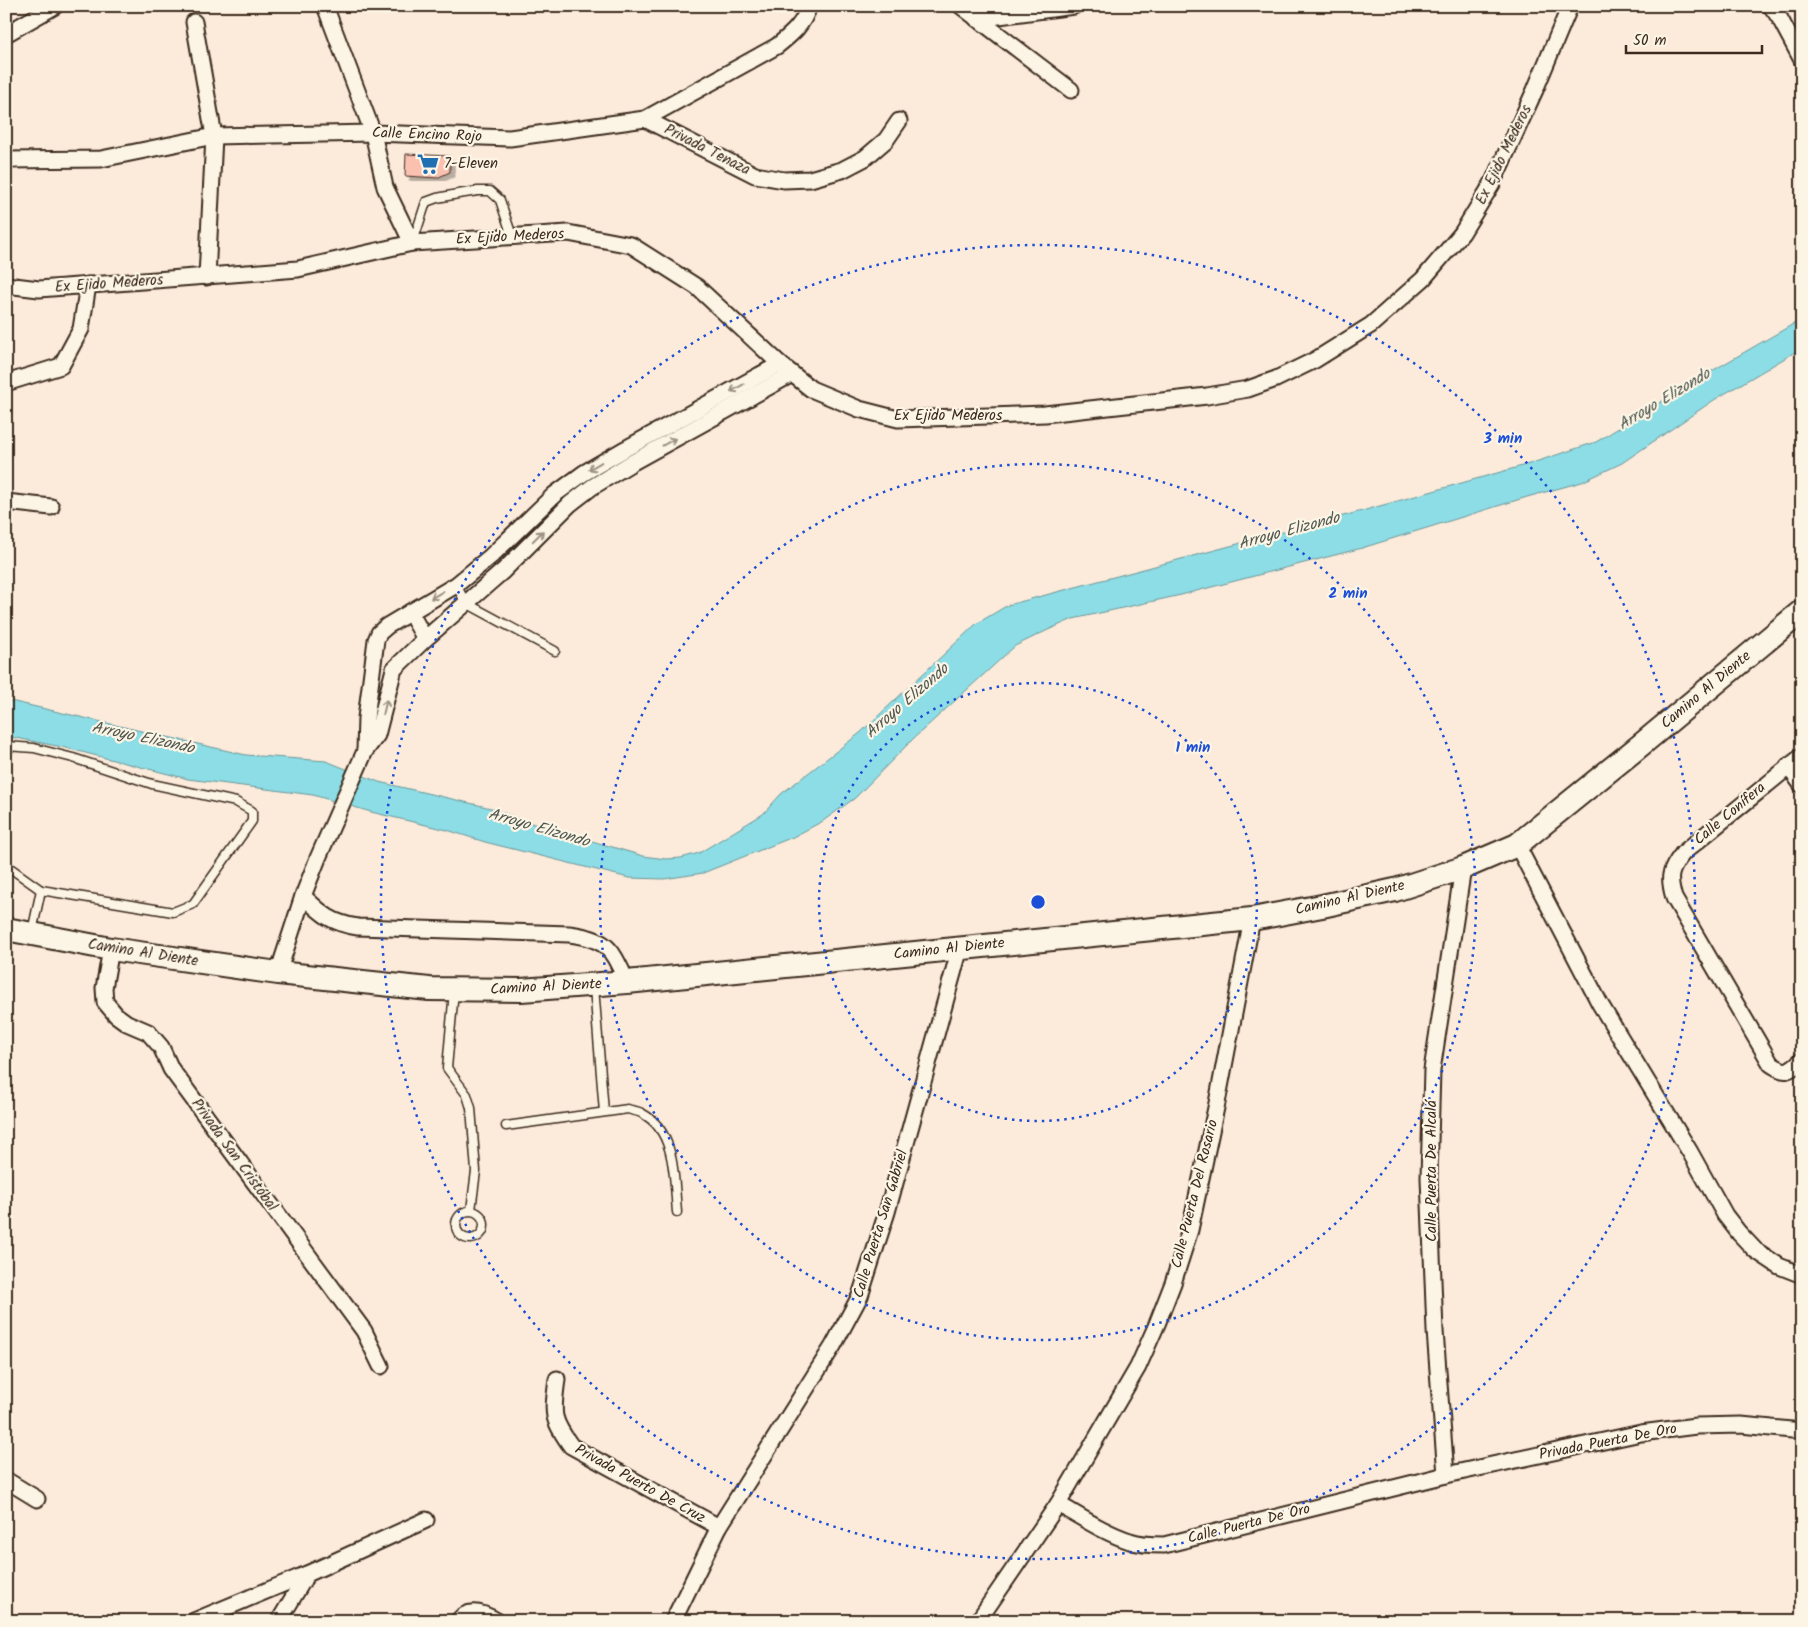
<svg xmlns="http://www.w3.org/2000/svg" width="1808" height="1627" viewBox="0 0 1808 1627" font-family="Kalam,sans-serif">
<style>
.water{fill:#8cdde6;stroke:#6c9596}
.building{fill:#fac1b1;stroke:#3b2a1e;filter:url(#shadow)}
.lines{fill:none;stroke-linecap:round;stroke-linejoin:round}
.lane-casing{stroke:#3b2a1e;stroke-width:11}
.street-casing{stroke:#3b2a1e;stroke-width:19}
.secondary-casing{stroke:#3b2a1e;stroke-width:26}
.lane{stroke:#fcf5e5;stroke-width:8}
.street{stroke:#fcf5e5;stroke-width:15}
.secondary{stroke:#fcf5e5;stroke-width:22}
.oneway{stroke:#9c9082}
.ring{fill:none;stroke:#1d4ed8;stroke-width:2.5;stroke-dasharray:2.5 5}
.labels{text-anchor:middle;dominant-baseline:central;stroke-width:4.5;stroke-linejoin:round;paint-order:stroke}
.street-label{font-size:15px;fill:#3b2a1e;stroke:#fcf5e5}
.poi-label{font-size:15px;fill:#3b2a1e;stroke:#fcf5e5;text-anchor:start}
.water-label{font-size:16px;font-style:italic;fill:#4f5750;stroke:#fcf5e5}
.centre{fill:#1d4ed8;stroke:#fcf5e5;stroke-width:2.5}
.ring-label{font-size:15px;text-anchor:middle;font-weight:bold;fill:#1d4ed8;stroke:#fcf5e5;stroke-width:4.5;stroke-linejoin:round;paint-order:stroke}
</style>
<defs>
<filter id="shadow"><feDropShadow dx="4.5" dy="4.5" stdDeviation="0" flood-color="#0004"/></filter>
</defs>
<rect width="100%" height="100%" fill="#fcebdb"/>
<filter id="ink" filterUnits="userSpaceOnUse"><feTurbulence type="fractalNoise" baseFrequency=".02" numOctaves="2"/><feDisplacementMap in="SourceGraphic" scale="10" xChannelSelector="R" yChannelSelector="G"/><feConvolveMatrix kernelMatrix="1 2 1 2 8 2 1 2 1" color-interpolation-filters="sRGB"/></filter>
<g filter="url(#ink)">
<!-- water -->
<polygon class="water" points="1802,319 1802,348 1714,400 1622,463 1582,482 1527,497 1362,548 1181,595 1073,619 1048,630 1015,646 913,739 855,798 823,821 793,837 703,873 664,879 629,878 485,842 447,830 371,812 313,795 188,779 62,747 6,736 6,700 246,755 326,761 379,782 491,808 524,821 643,856 666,859 681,858 699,853 763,814 781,794 860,733 976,624 1008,605 1362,511 1529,464 1596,442 1698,379"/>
<!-- building -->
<polygon class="building" points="406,154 450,156 450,172 437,178 405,176"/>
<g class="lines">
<!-- lane casing -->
<g class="lane-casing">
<g id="lane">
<polyline points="413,242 426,202 437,198 458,194 478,191 490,191 500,200 512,236"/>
<polyline points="456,585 466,603 555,651"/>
<polyline points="6,746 34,748 73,758 152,784 236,802 252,811 252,821 193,904 173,912 41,890 32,932"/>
<polyline points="6,865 41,890"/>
<polyline points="594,987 604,1112"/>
<polyline points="454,991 447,1068 467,1095 471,1108 476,1171 471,1210"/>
<path d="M506,1126l122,-17c5,2 11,2 15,5 33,17 31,66 34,98"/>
<circle cx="470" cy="1225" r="14"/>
</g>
</g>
<!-- street casing -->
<g class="street-casing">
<g id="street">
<polyline points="325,6 373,133 385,187 412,243"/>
<polyline points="961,6 1071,90"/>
<polyline points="1771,6 1779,17 1802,60"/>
<polyline points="977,19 1074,6"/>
<polyline points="194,22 214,136 207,277"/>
<polyline points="6,34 55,6"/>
<polyline points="645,119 755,175 784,180 810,179 842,170 865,158 886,140 899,121"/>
<path d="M6,160l95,-1 113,-23 159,-3 137,5 135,-19 132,-73c15,-12 26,-21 32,-40"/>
<polyline points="6,285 39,289 298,269 412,243 568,233 631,245 697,287 780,364 811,389 859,409 898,419 1045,414 1207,396 1248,389 1276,379 1315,360 1371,325 1423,279 1462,233 1492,184 1535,90 1570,6"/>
<polyline points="6,383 61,366 81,329 88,285"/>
<polyline points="6,502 51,507"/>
<polyline points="410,612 425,639"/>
<polyline points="365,751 366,718 376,640 379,633 387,626 456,585 491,556 554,495 584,473 625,449 780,364"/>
<path d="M1802,756l-119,97c-14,18 -15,24 -9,45l97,166c15,10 17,8 31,-4"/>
<polyline points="1788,766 1802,785"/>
<polyline points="1517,845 1600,1004 1690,1152 1725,1215 1739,1233 1755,1250 1779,1266 1802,1275"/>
<path d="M303,896c19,18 28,27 55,31l211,7c40,5 42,15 58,48"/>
<polyline points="111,949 104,988 105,1002 116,1015 127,1023 148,1032 161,1047 171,1069 364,1331 381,1366"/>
<polyline points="278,973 303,896 318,858 365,751 377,735 394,669 425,639 503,571 570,504 592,487 633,462 792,374"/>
<path d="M557,1379c-4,34 -7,38 14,67l148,81"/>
<polyline points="1446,1475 1435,1331 1429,1178 1432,1070 1463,868"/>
<polyline points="6,1480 37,1499"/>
<path d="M1058,1504c23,13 47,29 72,37 11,4 23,4 34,4l282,-70 195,-42 55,-7 45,-1 61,6"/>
<polyline points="194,1621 307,1574 426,1520"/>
<polyline points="279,1621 307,1574"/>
<path d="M458,1621c11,-14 26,-8 39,0"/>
<polyline points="673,1621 719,1527 833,1346 860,1296 887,1212 960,948"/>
<polyline points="978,1621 1058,1504 1138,1367 1157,1324 1173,1283 1190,1230 1217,1103 1252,919"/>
</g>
</g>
<!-- secondary casing -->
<g class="secondary-casing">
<polyline id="secondary" points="6,929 111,949 278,973 429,989 521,990 627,982 1252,919 1322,906 1395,890 1463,868 1517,845 1642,744 1802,611"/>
</g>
<!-- lane -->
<use href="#lane" class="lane"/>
<!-- street -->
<use href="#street" class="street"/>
<!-- secondary -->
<use href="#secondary" class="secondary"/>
</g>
<!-- one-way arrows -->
<defs><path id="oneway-shaft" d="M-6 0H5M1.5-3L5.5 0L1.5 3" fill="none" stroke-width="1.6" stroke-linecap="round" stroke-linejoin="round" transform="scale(1.25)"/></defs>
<g class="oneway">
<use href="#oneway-shaft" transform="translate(737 388) rotate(151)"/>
<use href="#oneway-shaft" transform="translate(669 442) rotate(-29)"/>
<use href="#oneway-shaft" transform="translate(595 466) rotate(149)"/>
<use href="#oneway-shaft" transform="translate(538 536) rotate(-45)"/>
<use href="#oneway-shaft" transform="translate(437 595) rotate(149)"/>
<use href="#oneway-shaft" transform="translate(385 707) rotate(-77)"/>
</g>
</g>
<!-- distance rings -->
<g class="ring">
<circle cx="1038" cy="902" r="219"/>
<circle cx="1038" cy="902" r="438"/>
<circle cx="1038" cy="902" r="657"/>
</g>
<!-- icons -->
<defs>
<g id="supermarket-bare" transform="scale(1.725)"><path d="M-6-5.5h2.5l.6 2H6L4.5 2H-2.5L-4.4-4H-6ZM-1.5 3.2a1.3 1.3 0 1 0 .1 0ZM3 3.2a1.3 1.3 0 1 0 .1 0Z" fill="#1f6fb2" stroke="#fcf5e5" stroke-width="2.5" paint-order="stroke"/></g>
</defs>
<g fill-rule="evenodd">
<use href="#supermarket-bare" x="428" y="164"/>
</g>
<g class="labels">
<!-- street labels -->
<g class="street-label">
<text transform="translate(427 135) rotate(2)">Calle Encino Rojo</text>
<text transform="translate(707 150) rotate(27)">Privada Tenaza</text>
<text transform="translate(1504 155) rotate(-64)">Ex Ejido Mederos</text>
<text transform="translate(510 237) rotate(-3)">Ex Ejido Mederos</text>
<text transform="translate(109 284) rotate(-4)">Ex Ejido Mederos</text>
<text x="948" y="416">Ex Ejido Mederos</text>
<text transform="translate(1706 690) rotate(-40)">Camino Al Diente</text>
<text transform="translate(1730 814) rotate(-40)">Calle Conífera</text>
<text transform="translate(1350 898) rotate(-13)">Camino Al Diente</text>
<text transform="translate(949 949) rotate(-6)">Camino Al Diente</text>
<text transform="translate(143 953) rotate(9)">Camino Al Diente</text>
<text transform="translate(546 987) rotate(-3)">Camino Al Diente</text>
<text transform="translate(234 1155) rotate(54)">Privada San Cristóbal</text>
<text transform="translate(1432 1171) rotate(-90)">Calle Puerta De Alcalá</text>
<text transform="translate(1195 1194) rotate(-76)">Calle Puerta Del Rosario</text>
<text transform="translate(881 1224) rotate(-73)">Calle Puerta San Gabriel</text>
<text transform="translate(1608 1442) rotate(-11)">Privada Puerta De Oro</text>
<text transform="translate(640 1484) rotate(29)">Privada Puerto De Cruz</text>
<text transform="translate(1249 1524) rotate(-14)">Calle Puerta De Oro</text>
</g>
<!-- poi labels -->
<g class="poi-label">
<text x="444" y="164">7-Eleven</text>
</g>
<!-- water labels -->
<g class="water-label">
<text transform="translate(1664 399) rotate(-31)">Arroyo Elizondo</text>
<text transform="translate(1289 531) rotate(-15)">Arroyo Elizondo</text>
<text transform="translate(907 701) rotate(-41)">Arroyo Elizondo</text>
<text transform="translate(143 738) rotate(12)">Arroyo Elizondo</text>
<text transform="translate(539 828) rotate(16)">Arroyo Elizondo</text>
</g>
</g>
<circle cx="1038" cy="902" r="8" class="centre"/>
<g class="ring-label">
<text x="1503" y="443">3 min</text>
<text x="1348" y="598">2 min</text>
<text x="1193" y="752">1 min</text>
</g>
<!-- margin -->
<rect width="1808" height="1627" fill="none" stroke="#fcf5e5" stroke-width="25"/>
<rect x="12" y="12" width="1783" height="1602" fill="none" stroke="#3b2a1e" stroke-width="2" filter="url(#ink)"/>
<!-- scale -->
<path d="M1626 45v8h136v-8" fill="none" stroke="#3b2a1e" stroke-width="2.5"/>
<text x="1633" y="45" font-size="15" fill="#3b2a1e" stroke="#fcf5e5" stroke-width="4" paint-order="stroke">50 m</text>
</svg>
